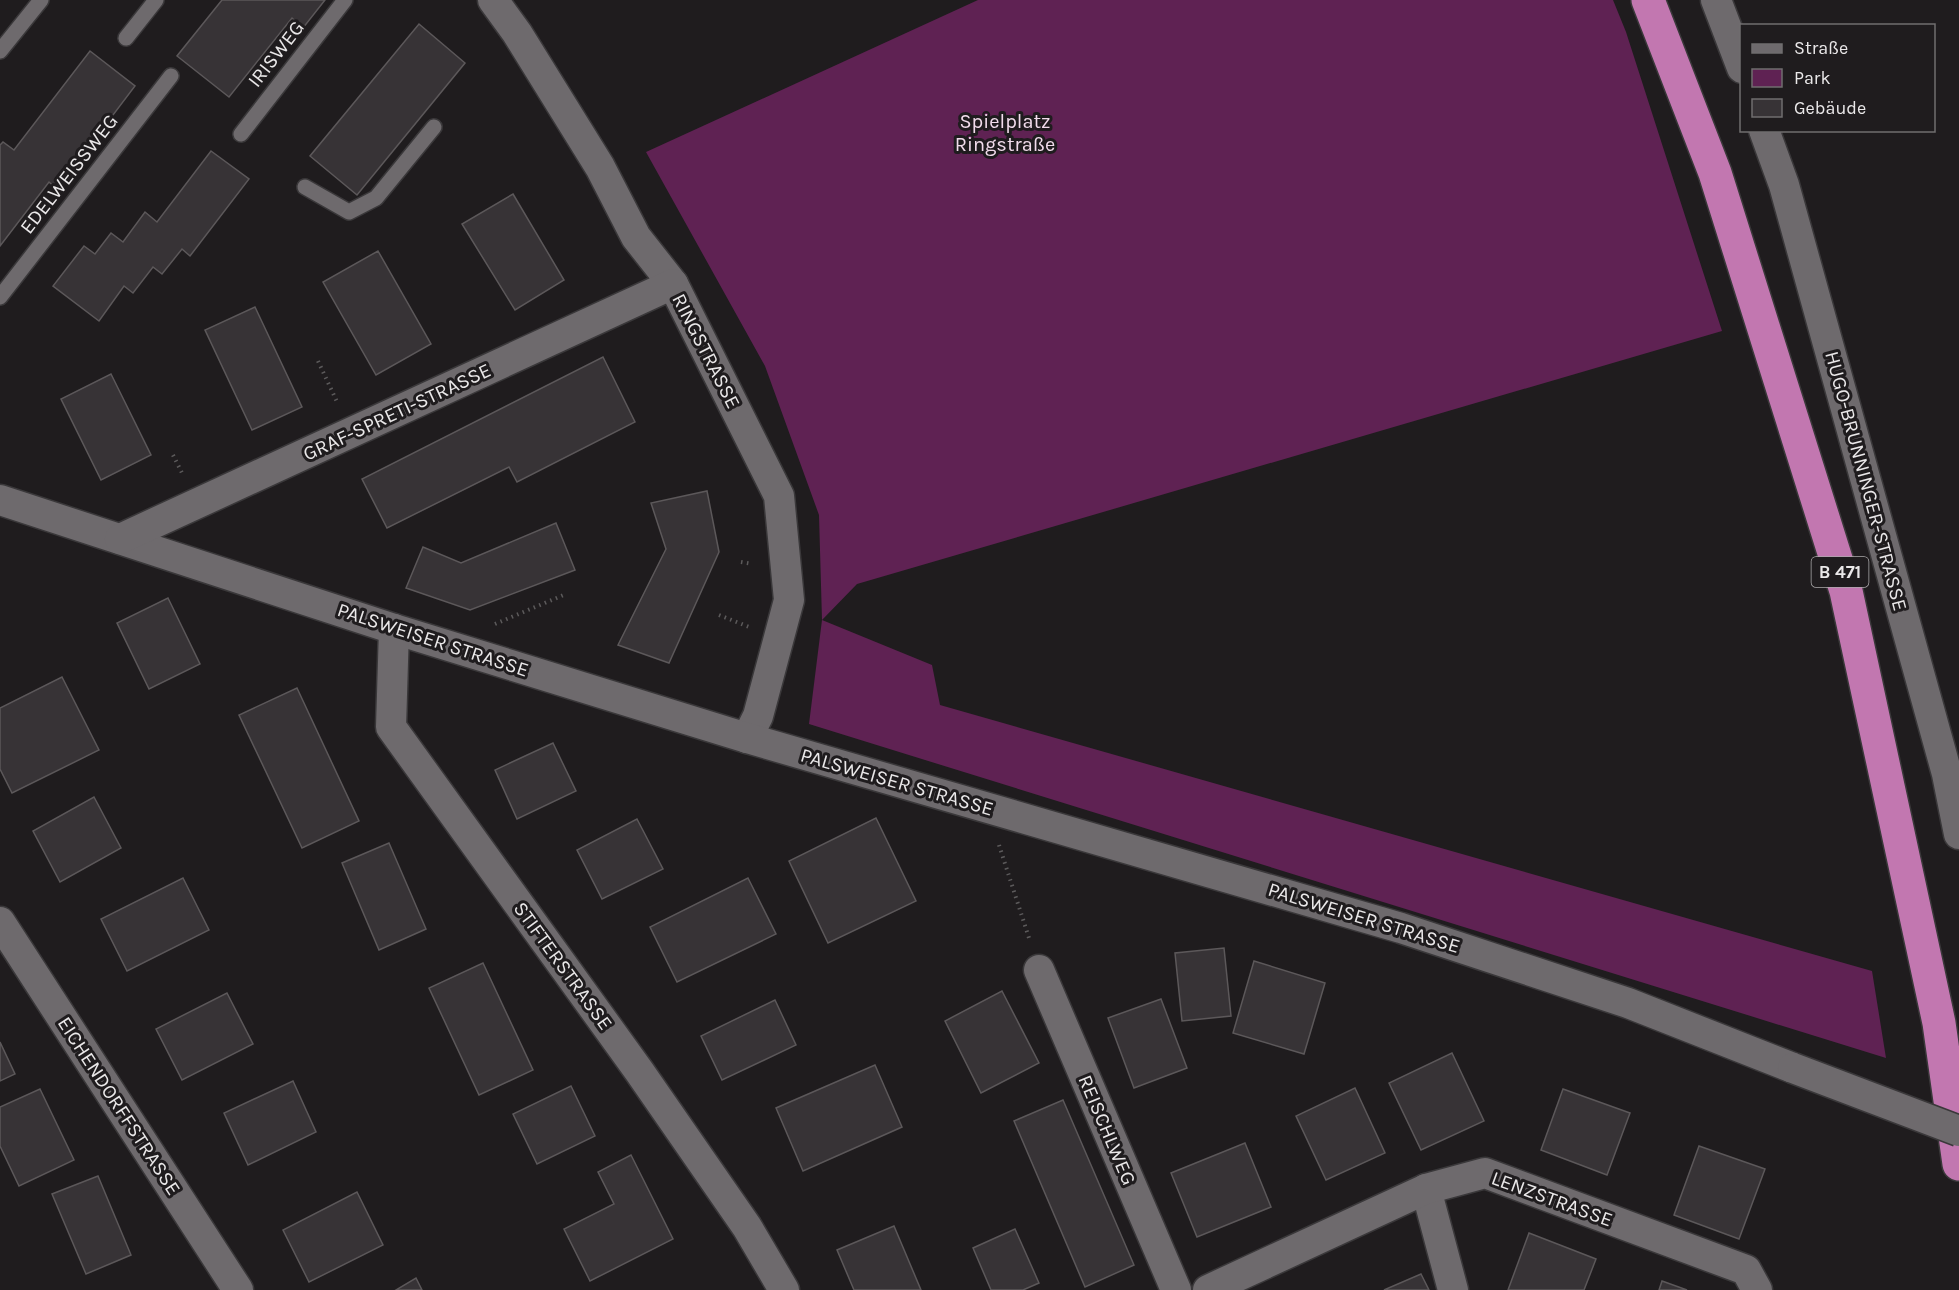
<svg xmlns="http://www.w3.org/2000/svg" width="1959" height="1290" viewBox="0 0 1959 1290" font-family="Karla,sans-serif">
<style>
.green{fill:#5f2253}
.building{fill:#373336;stroke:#5c585a;stroke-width:1.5}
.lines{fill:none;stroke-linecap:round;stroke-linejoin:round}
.lane-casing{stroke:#3a383a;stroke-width:18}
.street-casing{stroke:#3a383a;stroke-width:33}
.highway-casing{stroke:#3a383a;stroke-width:36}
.path{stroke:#5c5a5b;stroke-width:4;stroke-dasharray:1.5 4.5;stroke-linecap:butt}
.lane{stroke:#6e6a6d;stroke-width:15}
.street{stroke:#6e6a6d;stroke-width:30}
.highway{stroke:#c277b0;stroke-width:33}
.street-bridge-casing{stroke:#3a383a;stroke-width:33;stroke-linecap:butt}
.street-bridge{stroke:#6e6a6d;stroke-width:30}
.labels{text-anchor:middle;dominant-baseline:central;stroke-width:6;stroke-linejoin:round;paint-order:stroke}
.shield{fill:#1f1c1e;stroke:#adabac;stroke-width:1.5}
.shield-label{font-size:18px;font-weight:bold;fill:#eae8e9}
.street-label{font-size:20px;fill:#eae8e9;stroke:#1f1c1e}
.park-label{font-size:20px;fill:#f2dcec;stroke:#1f1c1e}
</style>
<rect width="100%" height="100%" fill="#1f1c1e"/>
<!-- green -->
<polygon class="green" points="978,0 1613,0 1626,32 1722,331 857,584 822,620 932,665 940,705 1872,971 1886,1058 809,724 822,620 819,515 765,366 646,152"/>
<!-- building -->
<g class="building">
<polygon points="222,0 325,0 303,28 292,18 229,97 177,56"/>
<polygon points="419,24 465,63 357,195 310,156"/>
<polygon points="90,51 135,86 57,189 49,182 0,246 0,145 3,142 14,150"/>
<polygon points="211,151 249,179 190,256 182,249 162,274 153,267 133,293 124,286 99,321 53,286 84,246 95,254 111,233 123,242 145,212 157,222"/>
<polygon points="513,194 564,280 515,310 462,224"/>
<polygon points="378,251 431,344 376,375 323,282"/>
<polygon points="255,307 302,407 252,430 205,330"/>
<polygon points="603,357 635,422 517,482 509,467 387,528 362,479"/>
<polygon points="111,374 151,455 101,480 61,399"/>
<polygon points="707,491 719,552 669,663 618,645 666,549 651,503"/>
<polygon points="556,523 575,570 470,610 406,588 423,547 461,563"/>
<polygon points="168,598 200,664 149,689 117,623"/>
<polygon points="62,677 99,750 12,793 0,769 0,708"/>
<polygon points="297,688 359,821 302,848 239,715"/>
<polygon points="553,743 576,791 517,819 495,770"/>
<polygon points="94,797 121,848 60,882 33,831"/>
<polygon points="876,818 916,901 828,943 789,861"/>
<polygon points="637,819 663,869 602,899 577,850"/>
<polygon points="389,843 426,929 379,950 342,863"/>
<polygon points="183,878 209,930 127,971 101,919"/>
<polygon points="748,878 776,934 677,982 650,927"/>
<polygon points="1224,948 1231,1016 1182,1021 1175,953"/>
<polygon points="1254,961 1325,983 1304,1054 1233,1033"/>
<polygon points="483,963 533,1070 479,1095 429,988"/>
<polygon points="1002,991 1039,1063 981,1093 945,1021"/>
<polygon points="227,993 253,1044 182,1080 156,1029"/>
<polygon points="1161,999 1187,1068 1134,1088 1108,1018"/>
<polygon points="775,1000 796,1045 722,1080 701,1036"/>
<polygon points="0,1042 15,1074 0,1081"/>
<polygon points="1452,1053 1484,1121 1421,1150 1389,1083"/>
<polygon points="875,1065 902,1127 803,1171 776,1108"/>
<polygon points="293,1081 316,1132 248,1165 224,1113"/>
<polygon points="571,1086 595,1136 537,1164 513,1114"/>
<polygon points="1355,1088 1385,1153 1326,1180 1296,1116"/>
<polygon points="40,1089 74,1160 19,1186 0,1146 0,1107"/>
<polygon points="1563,1089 1630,1113 1607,1175 1541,1150"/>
<polygon points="1063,1100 1134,1265 1085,1287 1014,1121"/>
<polygon points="1245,1143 1271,1207 1197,1237 1171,1173"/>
<polygon points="1699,1146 1765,1169 1739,1239 1674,1215"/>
<polygon points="631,1155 673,1239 590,1281 564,1229 614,1204 598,1172"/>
<polygon points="98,1176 131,1255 86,1274 52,1194"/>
<polygon points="357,1192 383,1245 309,1282 283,1230"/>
<polygon points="894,1226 921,1290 854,1290 837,1250"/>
<polygon points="1015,1229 1039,1283 1023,1290 991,1290 973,1248"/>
<polygon points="1529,1233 1596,1259 1584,1290 1508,1290"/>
<polygon points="1421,1274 1429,1290 1384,1290"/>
<polygon points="416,1278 422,1290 396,1290"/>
<polygon points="1662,1281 1687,1290 1659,1290"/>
</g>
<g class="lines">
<!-- lane casing -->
<g class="lane-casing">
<g id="lane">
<polyline points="126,38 156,0"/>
<polyline points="0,51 41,0"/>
<polyline points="241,134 345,0"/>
<polyline points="305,187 349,212 376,198 434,127"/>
<polyline points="0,297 171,76"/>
</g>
</g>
<!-- street casing -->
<g class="street-casing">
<g id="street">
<polyline points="493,0 517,33 600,167 636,237 673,284 779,496 789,600 758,716 747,738"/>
<polyline points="1716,0 1742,68"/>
<polyline points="1764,130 1784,185 1947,774 1959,834"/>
<polyline points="0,500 394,629 747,738 1401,928 1628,1003 1793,1068"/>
<polyline points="120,539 673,284"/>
<polyline points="394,629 391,727 639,1071 747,1227 784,1290"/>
<polyline points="0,922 238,1290"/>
<polyline points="1039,970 1176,1290"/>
<polyline points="1426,1189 1453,1290"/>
<polyline points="1208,1290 1426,1189 1485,1173 1746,1270 1757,1290"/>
</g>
</g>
<!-- highway casing -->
<g class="highway-casing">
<polyline id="highway" points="1648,0 1715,173 1846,591 1939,1023 1959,1164"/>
</g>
<!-- path -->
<g class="path">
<polyline points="318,361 338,404"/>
<polyline points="173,455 182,473"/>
<polyline points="741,562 752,564"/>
<polyline points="719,615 749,627"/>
<polyline points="495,624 566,594"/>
<polyline points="999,845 1029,938"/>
</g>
<!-- lane -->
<use href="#lane" class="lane"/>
<!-- street -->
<use href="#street" class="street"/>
<!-- highway -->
<use href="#highway" class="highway"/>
<!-- street-bridge casing -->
<g class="street-bridge-casing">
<polyline id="street-bridge" points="1793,1068 1959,1131"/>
</g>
<!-- street-bridge -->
<use href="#street-bridge" class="street-bridge"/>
</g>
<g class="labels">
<!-- shield labels -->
<rect class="shield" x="1811.5" y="557" width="57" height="30" rx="4.5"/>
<g class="shield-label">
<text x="1840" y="572">B 471</text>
</g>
<!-- street labels -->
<g class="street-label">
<text transform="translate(276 54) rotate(-52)">IRISWEG</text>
<text transform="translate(69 174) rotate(-52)">EDELWEISSWEG</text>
<text transform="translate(706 351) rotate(63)">RINGSTRASSE</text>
<text transform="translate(397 412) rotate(-25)">GRAF-SPRETI-STRASSE</text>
<text transform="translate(1866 481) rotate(75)">HUGO-BRUNNINGER-STRASSE</text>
<text transform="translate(433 640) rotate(18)">PALSWEISER STRASSE</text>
<text transform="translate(897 782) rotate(16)">PALSWEISER STRASSE</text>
<text transform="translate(1364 918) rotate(17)">PALSWEISER STRASSE</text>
<text transform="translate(563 966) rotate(54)">STIFTERSTRASSE</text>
<text transform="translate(119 1106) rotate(57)">EICHENDORFFSTRASSE</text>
<text transform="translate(1107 1130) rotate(67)">REISCHLWEG</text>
<text transform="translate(1552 1199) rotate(20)">LENZSTRASSE</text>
</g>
<!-- park labels -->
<g class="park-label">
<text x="1005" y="121">Spielplatz<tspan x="1005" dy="23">Ringstraße</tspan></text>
</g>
</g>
<!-- legend -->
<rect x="1740" y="24" width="195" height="108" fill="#1f1c1e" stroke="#706e6f" stroke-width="1.5"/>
<rect x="1752" y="44" width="30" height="9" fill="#6e6a6d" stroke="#706e6f" stroke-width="1.5"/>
<text x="1794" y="54" font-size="18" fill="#eae8e9">Straße</text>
<rect x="1752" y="69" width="30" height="18" fill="#5f2253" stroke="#706e6f" stroke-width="1.5"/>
<text x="1794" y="84" font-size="18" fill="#eae8e9">Park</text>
<rect x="1752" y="99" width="30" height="18" fill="#373336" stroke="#706e6f" stroke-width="1.5"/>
<text x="1794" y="114" font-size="18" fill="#eae8e9">Gebäude</text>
</svg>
